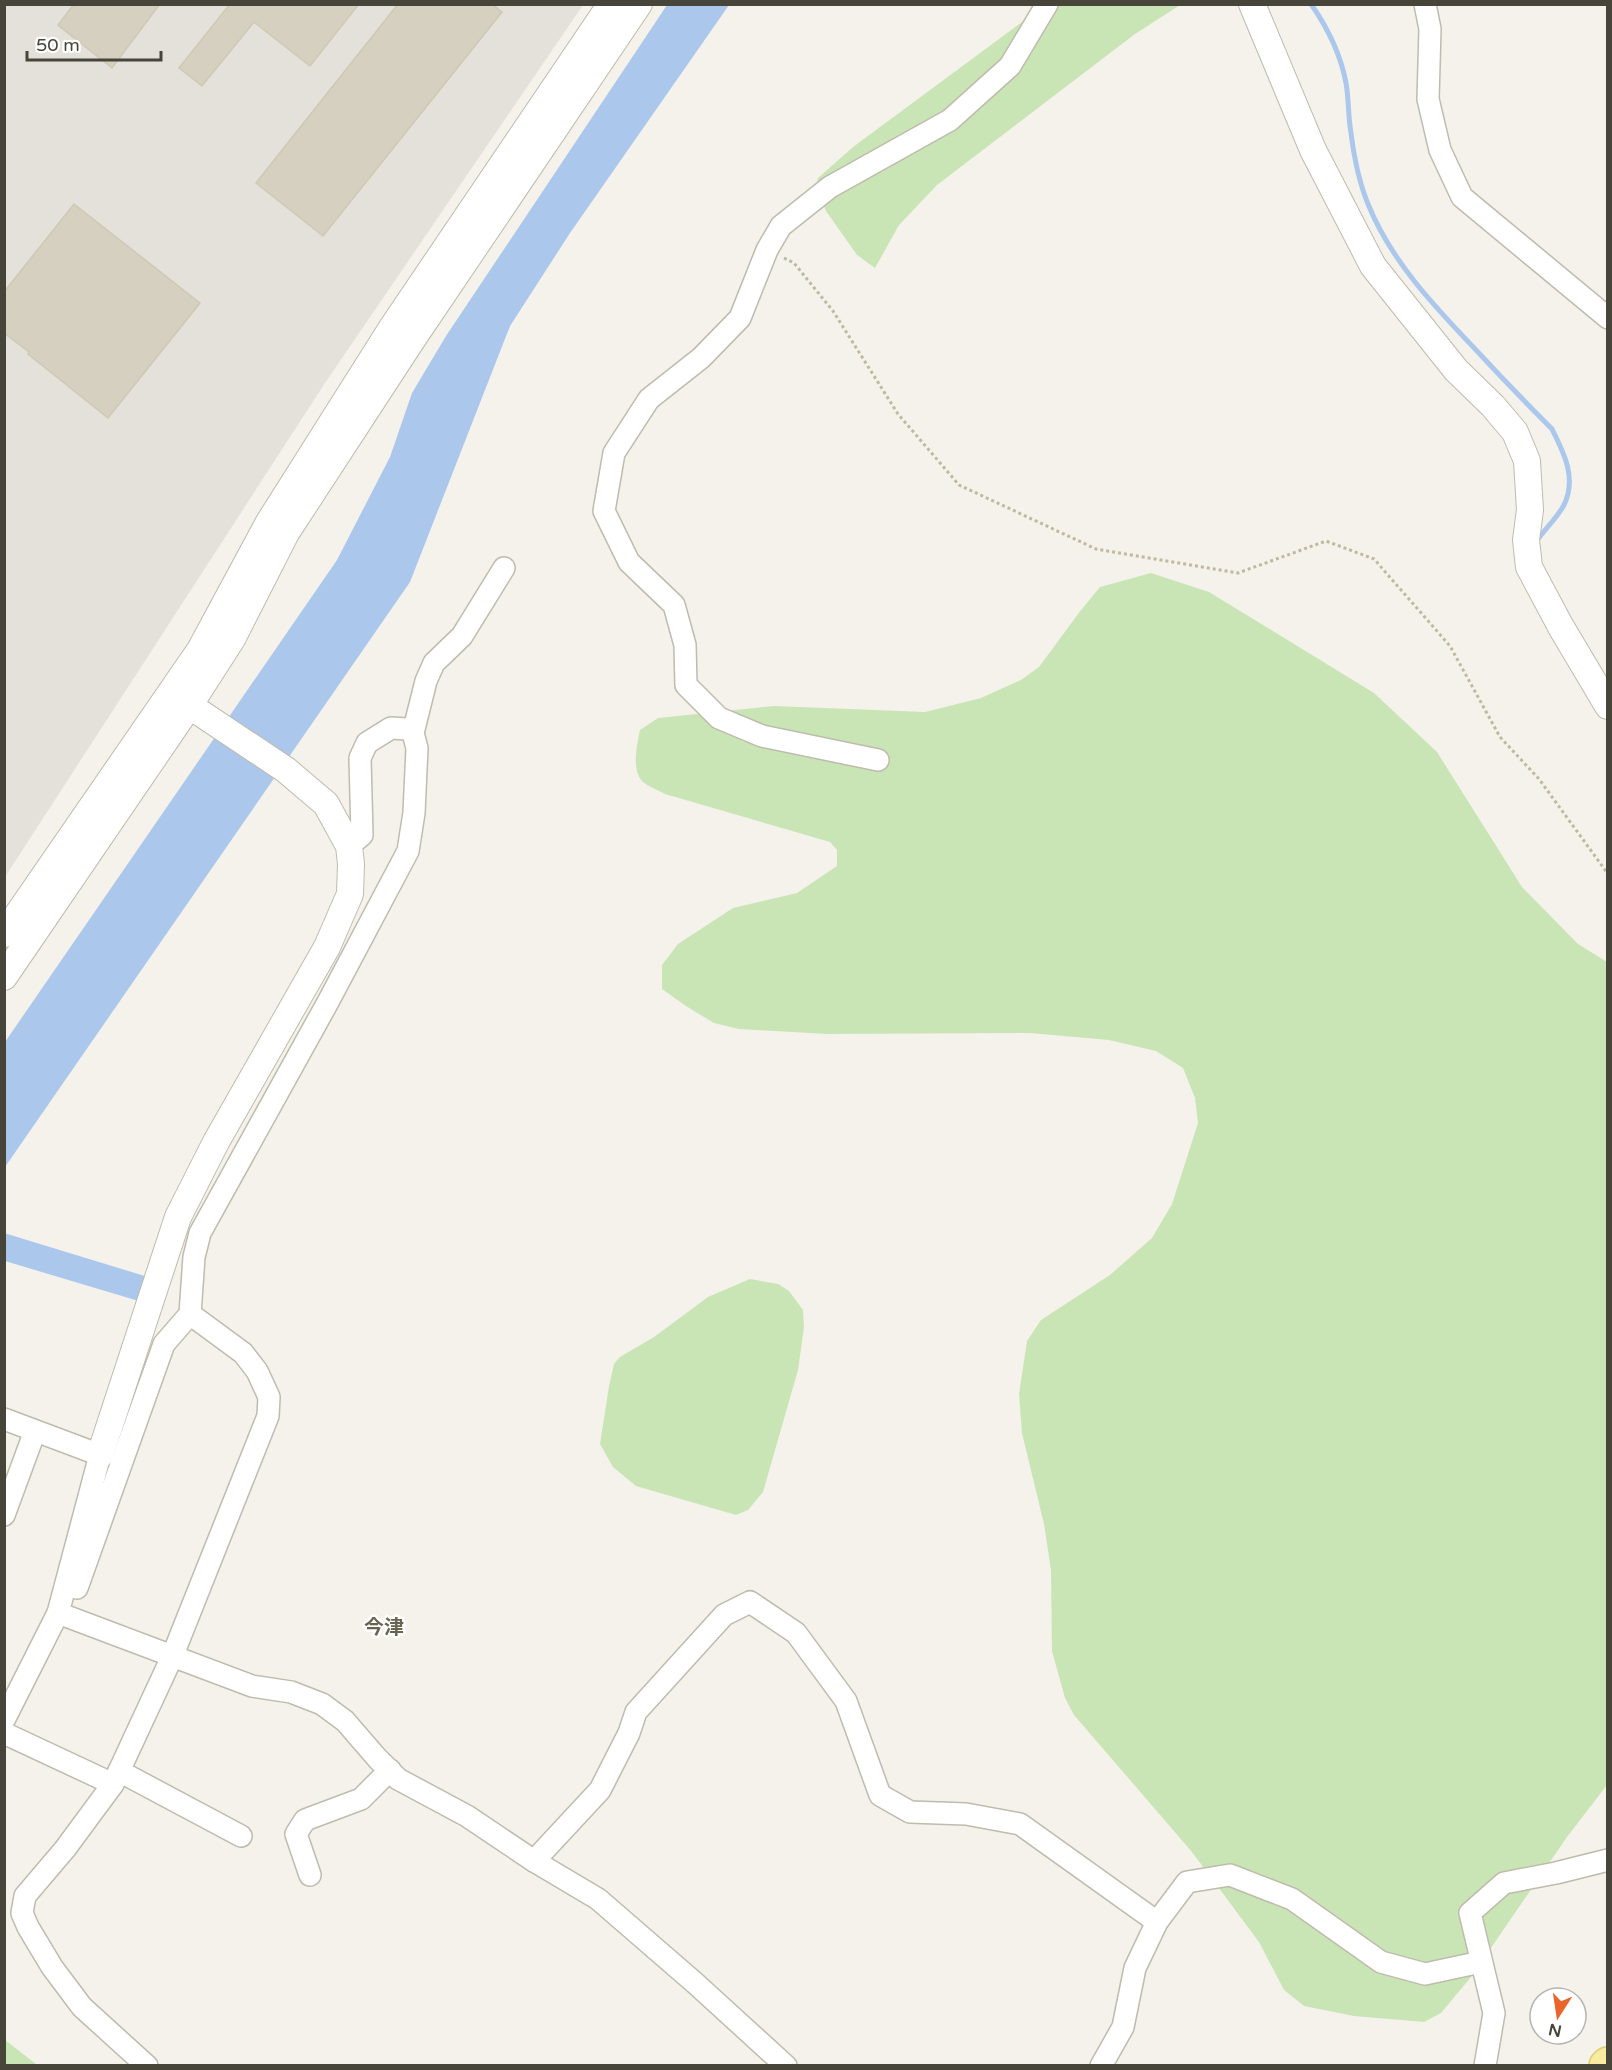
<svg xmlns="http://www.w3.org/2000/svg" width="1612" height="2070" viewBox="0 0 1612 2070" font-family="'Varela Round','Noto Sans JP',sans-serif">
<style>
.industrial{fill:#e4e1db}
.green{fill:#c9e5b6}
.water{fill:#abc7ec}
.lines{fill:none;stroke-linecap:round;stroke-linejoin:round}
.stream{stroke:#abc7ec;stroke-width:5}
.building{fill:#d5d0c0;stroke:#cfc9b4;stroke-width:1.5}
.minor-casing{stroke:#bfbbad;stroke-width:24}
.tertiary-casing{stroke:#bfbbad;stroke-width:28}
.primary-casing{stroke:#dccc70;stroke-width:36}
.path{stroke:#c0b99f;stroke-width:3;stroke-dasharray:3 3;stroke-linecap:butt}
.minor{stroke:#fff;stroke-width:21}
.tertiary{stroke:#fff;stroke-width:26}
.primary{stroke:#f7eca0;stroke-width:33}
.labels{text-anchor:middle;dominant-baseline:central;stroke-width:5;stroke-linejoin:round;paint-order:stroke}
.quarter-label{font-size:20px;font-weight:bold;fill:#696350;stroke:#fff}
</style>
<rect width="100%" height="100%" fill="#f4f2ea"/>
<!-- industrial -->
<polygon class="industrial" points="5,5 583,5 325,383 5,877"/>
<!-- green -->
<g class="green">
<polygon points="1045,5 1180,5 1135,34 937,185 899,225 875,268 857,255 826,211 816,187 818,178 853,147"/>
<path d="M1151,573l58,19 165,101 63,59 85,135 56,57 29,18v823l-40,52 -96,140 -30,36 -17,9 -70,-6 -50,-10 -20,-16 -25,-48 -67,-90 -118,-137 -9,-17 -13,-47 -1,-81 -7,-46 -22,-91 -3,-39 8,-53 14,-21 69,-45 42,-37 20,-34 26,-81 -3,-25 -12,-30 -27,-17 -47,-11 -79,-7 -203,1 -88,-5 -25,-6 -28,-17 -24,-17v-24l16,-21 55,-36 64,-15 40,-27v-16l-7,-8 -165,-48c-7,-4 -16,-7 -22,-12 -12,-11 -6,-38 -3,-52l18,-12 116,-12 151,6 56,-14 40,-18 18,-13 39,-53 22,-27z"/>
<polygon points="750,1279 778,1284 789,1291 803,1310 804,1327 798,1370 763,1492 748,1510 736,1515 636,1486 613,1467 600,1444 609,1386 614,1364 620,1357 654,1337 708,1297"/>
<polygon points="5,2040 36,2064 36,2065 5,2065"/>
</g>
<!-- water -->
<g class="water">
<polygon points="667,5 729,5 570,233 510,326 410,582 5,1167 5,1042 337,560 390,457 412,393 446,336"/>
<polygon points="4,1233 148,1277 142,1302 5,1261"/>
</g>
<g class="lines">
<!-- stream -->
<path class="stream" d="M1311,4c16,23 30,52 35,79 3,17 2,34 5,50 3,24 8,49 17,71 23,57 66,102 108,146 25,27 50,53 76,79 12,24 25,49 12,76 -7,13 -20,25 -28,37"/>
</g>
<!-- building -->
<g class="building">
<polygon points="74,4 160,4 112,68 58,25"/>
<polygon points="230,4 359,4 310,66 254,22 202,86 179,68"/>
<polygon points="398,4 492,4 502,12 323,236 256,183"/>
<polygon points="74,204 200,303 108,418 28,354 29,352 4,333 4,292"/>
</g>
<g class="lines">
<!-- minor casing -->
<g class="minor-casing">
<g id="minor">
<polyline points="1425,4 1430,29 1428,99 1440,150 1462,197 1608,318"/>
<polyline points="413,733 426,681 434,663 462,636 504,568"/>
<polyline points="878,760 762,736 719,718 686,685 685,645 674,605 629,562 604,511 614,453 649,399 701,358 740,318 767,250 781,226 830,187 950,120 1010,66 1047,4"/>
<polyline points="4,1419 100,1455 58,1613 252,1686 291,1692 322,1704 345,1721 377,1758 398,1779 467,1816 534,1861 598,1899 695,1983 786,2066"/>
<polyline points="4,1515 35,1431"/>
<polyline points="77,1588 164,1344 190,1314 194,1257 200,1233 328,1002 408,851 414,813 417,748 413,733 407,729 391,728 367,743 360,758 362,835 349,846"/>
<polyline points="4,1720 58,1613"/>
<polyline points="4,1733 113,1784"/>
<polyline points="119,1771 241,1836"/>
<polyline points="534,1861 600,1790 629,1733 636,1712 724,1615 750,1602 796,1633 846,1701 880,1795 910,1812 966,1814 1020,1824 1157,1922"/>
<polyline points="310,1875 296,1834 305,1820 361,1799 390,1770"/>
<polyline points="147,2066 82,2007 52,1967 28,1927 22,1913 25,1896 65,1849 113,1784 172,1657 268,1416 269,1397 257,1371 243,1353 190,1314"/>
<polyline points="1101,2066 1123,2027 1135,1968 1157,1922 1187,1882 1230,1875 1292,1899 1381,1962 1425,1974 1481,1962"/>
<polyline points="1485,2066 1494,2013 1470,1913 1504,1883 1556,1873 1608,1860"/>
</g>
</g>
<!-- tertiary casing -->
<g class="tertiary-casing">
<g id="tertiary">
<polyline points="1252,4 1313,150 1373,266 1456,370 1493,406 1515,432 1527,461 1530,510 1526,540 1529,567 1561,627 1608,706"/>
<polyline points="4,934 200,650 269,522 393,326 611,4"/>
<polyline points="4,977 189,706 232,639 286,533 412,340 639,4"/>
<polyline points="100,1455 178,1217 216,1142 327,947 350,894 351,864 349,846 326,804 286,770 175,696"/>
</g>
</g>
<!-- primary casing -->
<g class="primary-casing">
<polyline id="primary" points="1606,2066 1608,2064"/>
</g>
<!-- path -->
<polyline class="path" points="784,258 794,263 833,311 898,414 959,485 1096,549 1238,573 1326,541 1374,559 1450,646 1500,737 1539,779 1608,874"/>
<!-- minor -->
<use href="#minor" class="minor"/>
<!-- tertiary -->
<use href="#tertiary" class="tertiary"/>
<!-- primary -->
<use href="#primary" class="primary"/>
</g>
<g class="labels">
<!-- quarter labels -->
<g class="quarter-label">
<text x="384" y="1628">今津</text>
</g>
</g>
<!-- border -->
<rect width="1612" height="2070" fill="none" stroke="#474439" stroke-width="12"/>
<!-- north arrow -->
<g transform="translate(1558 2016) rotate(192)"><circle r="28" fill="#ffffff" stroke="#b5b4b0" stroke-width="1.5"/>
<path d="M0-4.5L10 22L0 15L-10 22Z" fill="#eb652a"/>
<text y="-9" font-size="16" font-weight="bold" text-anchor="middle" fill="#474439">N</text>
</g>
<!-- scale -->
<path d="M27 51v9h134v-9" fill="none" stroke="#474439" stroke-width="3"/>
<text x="36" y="51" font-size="18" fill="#474439" stroke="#ffffff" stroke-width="4.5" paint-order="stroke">50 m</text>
</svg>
